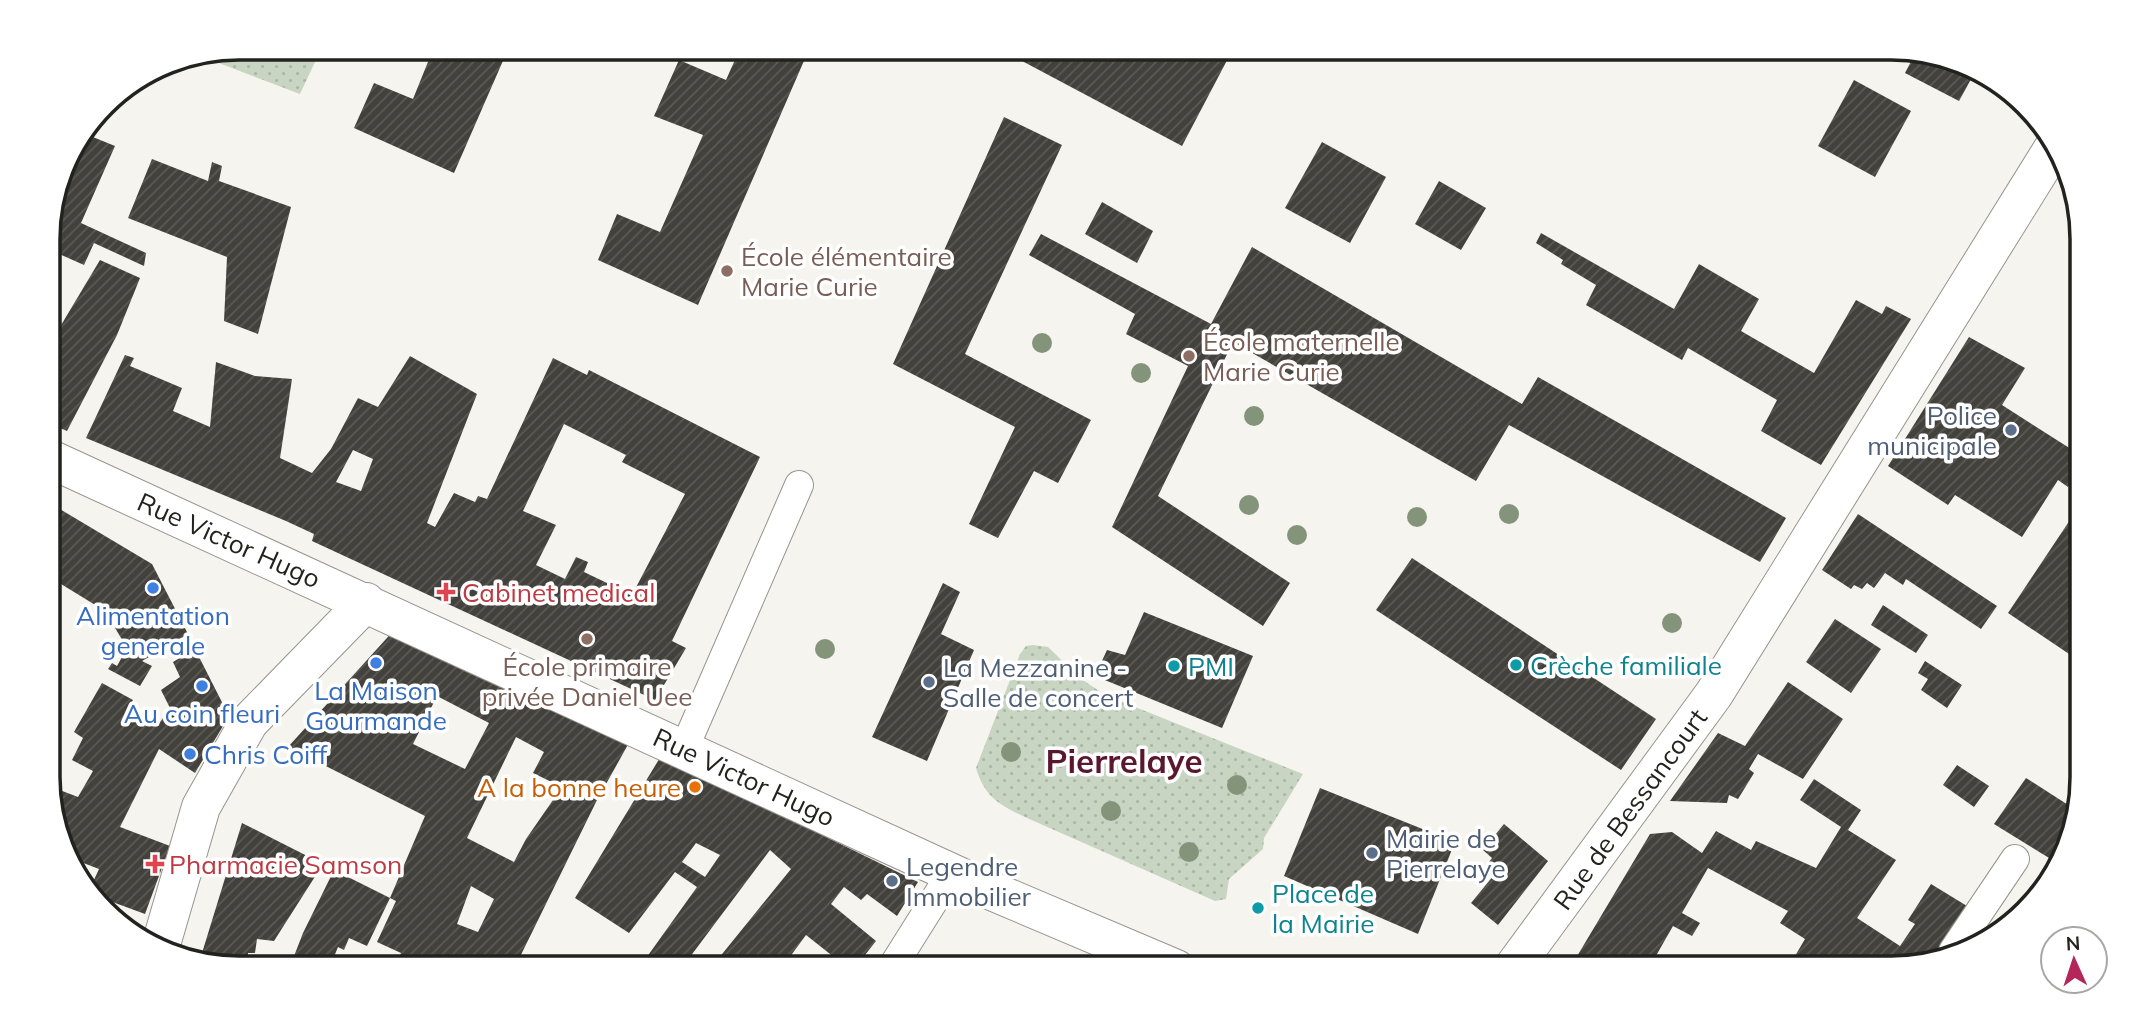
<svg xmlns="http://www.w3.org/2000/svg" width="2130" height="1016" viewBox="0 0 2130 1016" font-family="Mulish,sans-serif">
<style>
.grass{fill:url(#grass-dots)}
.building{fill:url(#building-hatch);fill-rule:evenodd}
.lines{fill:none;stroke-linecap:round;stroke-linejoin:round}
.service-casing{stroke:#96948f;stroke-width:30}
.tertiary-casing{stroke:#96948f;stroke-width:40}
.service{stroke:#fff;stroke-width:28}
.tertiary{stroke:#fff;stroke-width:38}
.tree{fill:#84947b}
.education-dot{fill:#8d6e63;stroke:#fff;stroke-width:2.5}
.service-dot{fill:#5c6f8a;stroke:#fff;stroke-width:2.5}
.shop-dot{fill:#3f7fe0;stroke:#fff;stroke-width:2.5}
.health-dot{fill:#e0444e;stroke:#fff;stroke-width:2.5}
.culture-dot{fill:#0f9aa8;stroke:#fff;stroke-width:2.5}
.food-dot{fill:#e8710a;stroke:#fff;stroke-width:2.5}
.labels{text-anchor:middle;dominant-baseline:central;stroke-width:7;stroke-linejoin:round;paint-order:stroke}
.education-label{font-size:26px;fill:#785e54;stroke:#fff;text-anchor:start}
.service-label{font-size:26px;fill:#4e5e75;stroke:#fff;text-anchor:start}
.street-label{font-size:26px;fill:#22221f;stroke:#fff}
.health-label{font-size:26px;fill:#be3a42;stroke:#fff;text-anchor:start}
.shop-label{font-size:26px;fill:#366cbe;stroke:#fff}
.culture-label{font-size:26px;fill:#0d838f;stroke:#fff;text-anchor:start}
.food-label{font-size:26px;fill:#c56008;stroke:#fff;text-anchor:end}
.district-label{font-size:33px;font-weight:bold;fill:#5a172d;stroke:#fff}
.rim{fill:none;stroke:#22221f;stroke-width:3.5}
</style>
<defs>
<pattern id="grass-dots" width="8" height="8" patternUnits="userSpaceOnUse" patternTransform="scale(1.75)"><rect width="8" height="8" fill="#c7d5c2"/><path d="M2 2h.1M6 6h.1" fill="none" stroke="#abb7a6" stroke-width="1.8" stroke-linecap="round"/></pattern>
<pattern id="building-hatch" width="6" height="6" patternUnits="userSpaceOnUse" patternTransform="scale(1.75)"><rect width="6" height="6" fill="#43413c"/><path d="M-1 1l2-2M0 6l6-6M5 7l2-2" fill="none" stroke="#5b5a56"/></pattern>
</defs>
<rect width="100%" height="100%" fill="#f6f4ee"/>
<!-- grass -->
<g class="grass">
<polygon points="239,47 322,47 300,94 198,55"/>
<path d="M1033,645l15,2 32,31 25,17 198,79 -39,64 -1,11 -34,30 -3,20 -11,2 -188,-83c-27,-13 -42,-20 -51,-50l44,-114 6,-8z"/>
</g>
<!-- building -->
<g class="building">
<polygon points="434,47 509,47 454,173 354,128 374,83 413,99"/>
<polygon points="725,47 810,47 698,305 598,260 617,214 660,232 703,135 654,116 679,60 726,80 738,53"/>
<polygon points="996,47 1234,47 1182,146"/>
<polygon points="1916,52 1965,62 1976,70 1959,101 1905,73"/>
<polygon points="1854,80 1911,111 1875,177 1818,146"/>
<polygon points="1004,117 1062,145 965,354 1091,420 1058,483 1034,471 998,538 969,524 1015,427 893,364"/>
<polygon points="83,133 115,146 81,223 146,253 144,266 94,243 84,265 57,253 53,261 48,259 48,226 67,154"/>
<polygon points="1322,142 1386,177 1350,243 1285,208"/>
<polygon points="152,159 208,181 212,162 222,166 219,181 291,207 258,334 224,321 227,257 128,218"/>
<polygon points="1439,181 1486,208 1461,250 1415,224"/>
<polygon points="1102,202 1153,231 1137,263 1085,234"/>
<polygon points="1541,233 1674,309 1699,264 1759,299 1741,331 1814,373 1856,300 1882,314 1886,306 1911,319 1821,465 1761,431 1777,400 1688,348 1682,360 1586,305 1596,285 1561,264 1563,260 1536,243"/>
<polygon points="1041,234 1211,324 1252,247 1522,404 1538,377 1786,518 1760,562 1509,425 1476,481 1233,342 1158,496 1290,583 1263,626 1112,527 1188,366 1126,334 1135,314 1029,255"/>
<polygon points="100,260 140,278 117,335 67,431 48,423 48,347"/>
<polygon points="1969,337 2025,368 2002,405 2082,456 2082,463 2068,487 2058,480 2022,537 1955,495 1948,505 1888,466"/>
<path d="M125,355l9,3 -4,8 52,22 -9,23 37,16 6,-65 39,14 37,3 -12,79 32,15 19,-24 27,-51 20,9 32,-51 67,38 -50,129 8,4 19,-34 21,9 3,-6 9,3 66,-141 34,17 2,-5 171,87 -88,184 14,7 -31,52 -343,-159 2,-7 -28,-13 -200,-83zM564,424l62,31 -4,7 63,32 -53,101 -48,-23 4,-10 -12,-5 -11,22 -29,-14 20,-40 -33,-14zM353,450l20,9 -12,32 -25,-9z"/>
<polygon points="48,502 152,564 188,634 142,661 152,666 140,686 108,669 112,663 117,666 127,648 105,611 48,576"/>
<polygon points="2082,502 2082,653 2078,660 2008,613"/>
<polygon points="1858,514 1997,606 1981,629 1906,579 1903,585 1885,573 1874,588 1867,583 1862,589 1854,585 1851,589 1822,570"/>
<polygon points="1412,558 1656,719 1621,770 1376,610"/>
<polygon points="943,583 960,592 941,634 974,650 927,761 872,737"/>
<polygon points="1883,605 1928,635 1916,653 1871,625"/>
<polygon points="1144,612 1253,656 1222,728 1095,676 1107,650 1125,655"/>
<polygon points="1835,619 1881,649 1851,693 1806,662"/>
<path d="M396,628l234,113 -34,61 -82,167h-120l7,-16 -24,-11 19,-41 -6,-3 35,-82 -137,-69zM437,696l52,27 -24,46 -52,-25zM516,737l28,15 -11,21 29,14 -36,52 -12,23 -47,-24zM471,886l23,13 -16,33 -21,-8z"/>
<polygon points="195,649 229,716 195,773 159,749 120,827 170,846 145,914 88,893 99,869 73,859 49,803 49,786 78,797 93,771 72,760 83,738 74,732 102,683 133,700 128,708 158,725 170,708 161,690 180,677 173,662"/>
<polygon points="1925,661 1962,685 1947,708 1921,690 1928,679 1918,673"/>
<polygon points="1788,682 1843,719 1803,779 1758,754 1749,769 1754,773 1738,799 1729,795 1727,803 1670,801 1718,733 1745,746"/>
<path d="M661,756l257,126 -21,34 -30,-22 -6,6 -17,-13 -13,17 45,37 -22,28h-5l-43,-34 -25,34h-71l81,-100 -21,-19 -89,119h-50l9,-11 4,3 53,-74 -22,-15 -46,61 -54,-35zM696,843l24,12 -15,22 -23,-15z"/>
<polygon points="1957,765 1989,786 1974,807 1943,785"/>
<polygon points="2026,778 2076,810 2071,835 2054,861 1994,824"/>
<polygon points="1814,779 1861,810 1848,830 1896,860 1857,918 1900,946 1915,924 1908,920 1931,884 1967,906 1933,958 1903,968 1891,968 1884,965 1882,968 1788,968 1805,939 1780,923 1788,911 1708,868 1682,913 1700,923 1692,936 1673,926 1649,968 1570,968 1650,834 1672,832 1702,853 1716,831 1751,850 1756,841 1816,868 1841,827 1800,800"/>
<polygon points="1320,788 1455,842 1418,934 1284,876"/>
<polygon points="242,823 323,864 274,941 257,939 255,953 248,953 248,969 202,961 202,953"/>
<polygon points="1504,824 1548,861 1498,925 1471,903 1494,875 1485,867 1492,858 1483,850"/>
<polygon points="334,870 390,898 367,946 349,938 344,950 338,947 329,969 289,969 303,933"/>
<polygon points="563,955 579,963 579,969 546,969"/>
</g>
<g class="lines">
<!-- service casing -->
<g class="service-casing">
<g id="service">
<polyline points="684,749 799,485"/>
<polyline points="1953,951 2015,859"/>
<polyline points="891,969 952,872"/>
</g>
</g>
<!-- tertiary casing -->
<g class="tertiary-casing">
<g id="tertiary">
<polyline points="48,458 980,886 1176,969"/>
<polyline points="162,952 162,941 201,807 249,722 366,602"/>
<polyline points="1513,968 1714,694 2054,147"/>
</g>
</g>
<!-- service -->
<use href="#service" class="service"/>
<!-- tertiary -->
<use href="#tertiary" class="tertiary"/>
</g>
<!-- trees -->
<g class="tree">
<circle cx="1042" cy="343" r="10"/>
<circle cx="1141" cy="373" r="10"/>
<circle cx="1254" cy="416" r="10"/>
<circle cx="1249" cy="505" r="10"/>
<circle cx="1509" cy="514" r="10"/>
<circle cx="1417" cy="517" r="10"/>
<circle cx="1297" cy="535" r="10"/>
<circle cx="1672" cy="623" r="10"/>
<circle cx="825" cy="649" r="10"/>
<circle cx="1011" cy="752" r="10"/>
<circle cx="1237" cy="785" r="10"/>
<circle cx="1111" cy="811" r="10"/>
<circle cx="1189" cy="852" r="10"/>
</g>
<!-- markers -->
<g class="education-dot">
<circle cx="727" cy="271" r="7"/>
<circle cx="1189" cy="356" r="7"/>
<circle cx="587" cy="639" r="7"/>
</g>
<g class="service-dot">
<circle cx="2011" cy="430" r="7"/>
<circle cx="929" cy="682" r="7"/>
<circle cx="1372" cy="853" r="7"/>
<circle cx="892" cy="881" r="7"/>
</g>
<g class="shop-dot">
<circle cx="153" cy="588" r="7"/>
<circle cx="376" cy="663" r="7"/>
<circle cx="202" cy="686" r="7"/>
<circle cx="190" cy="754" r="7"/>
</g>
<g class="health-dot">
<path d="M442.5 581.5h7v7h7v7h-7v7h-7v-7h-7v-7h7z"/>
<path d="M151.5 853.5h7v7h7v7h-7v7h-7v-7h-7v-7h7z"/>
</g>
<g class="culture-dot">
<circle cx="1516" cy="665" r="7"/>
<circle cx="1174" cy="666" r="7"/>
<circle cx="1258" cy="908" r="7"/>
</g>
<circle class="food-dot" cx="695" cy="787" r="7"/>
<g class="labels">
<!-- education labels -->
<g class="education-label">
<text x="741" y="256">École élémentaire<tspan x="741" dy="30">Marie Curie</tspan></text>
<text x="1203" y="341">École maternelle<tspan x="1203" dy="30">Marie Curie</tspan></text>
<text x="587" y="666" text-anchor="middle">École primaire<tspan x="587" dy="30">privée Daniel Uee</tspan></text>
</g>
<!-- service labels -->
<g class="service-label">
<text x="1997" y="415" text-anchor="end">Police<tspan x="1997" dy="30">municipale</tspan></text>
<text x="943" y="667">La Mezzanine -<tspan x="943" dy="30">Salle de concert</tspan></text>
<text x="1386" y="838">Mairie de<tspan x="1386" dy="30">Pierrelaye</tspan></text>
<text x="906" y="866">Legendre<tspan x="906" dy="30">Immobilier</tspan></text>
</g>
<!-- street labels -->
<g class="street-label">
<text transform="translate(229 540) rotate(24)">Rue Victor Hugo</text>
<text transform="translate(744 777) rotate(25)">Rue Victor Hugo</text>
<text transform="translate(1630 809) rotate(-54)">Rue de Bessancourt</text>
</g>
<!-- health labels -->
<g class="health-label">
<text x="462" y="592">Cabinet medical</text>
<text x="169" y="864">Pharmacie Samson</text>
</g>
<!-- shop labels -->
<g class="shop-label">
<text x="153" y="615">Alimentation<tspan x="153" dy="30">generale</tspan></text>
<text x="376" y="690">La Maison<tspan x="376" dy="30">Gourmande</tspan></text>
<text x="202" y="713">Au coin fleuri</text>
<text x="204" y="754" text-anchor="start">Chris Coiff</text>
</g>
<!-- culture labels -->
<g class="culture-label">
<text x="1530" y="665">Crèche familiale</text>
<text x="1188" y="666">PMI</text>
<text x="1272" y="893">Place de<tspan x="1272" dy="30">la Mairie</tspan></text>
</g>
<!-- food labels -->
<g class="food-label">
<text x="681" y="787">A la bonne heure</text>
</g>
<!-- district labels -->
<g class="district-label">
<text x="1124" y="760">Pierrelaye</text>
</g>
</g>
<!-- crop -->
<path d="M0 0H2130V1016H0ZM239 60H1891A179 179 0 0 1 2070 239V777A179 179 0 0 1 1891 956H239A179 179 0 0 1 60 777V239A179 179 0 0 1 239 60Z" fill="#fff" fill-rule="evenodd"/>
<path class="rim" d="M239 60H1891A179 179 0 0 1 2070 239V777A179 179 0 0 1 1891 956H239A179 179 0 0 1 60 777V239A179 179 0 0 1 239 60Z"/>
<!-- north arrow -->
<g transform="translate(2074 960) rotate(357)"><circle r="33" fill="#ffffff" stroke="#a7a7a5" stroke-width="2"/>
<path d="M0-5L12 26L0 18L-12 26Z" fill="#b4265a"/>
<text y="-10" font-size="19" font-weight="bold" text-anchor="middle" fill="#22221f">N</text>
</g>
</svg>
